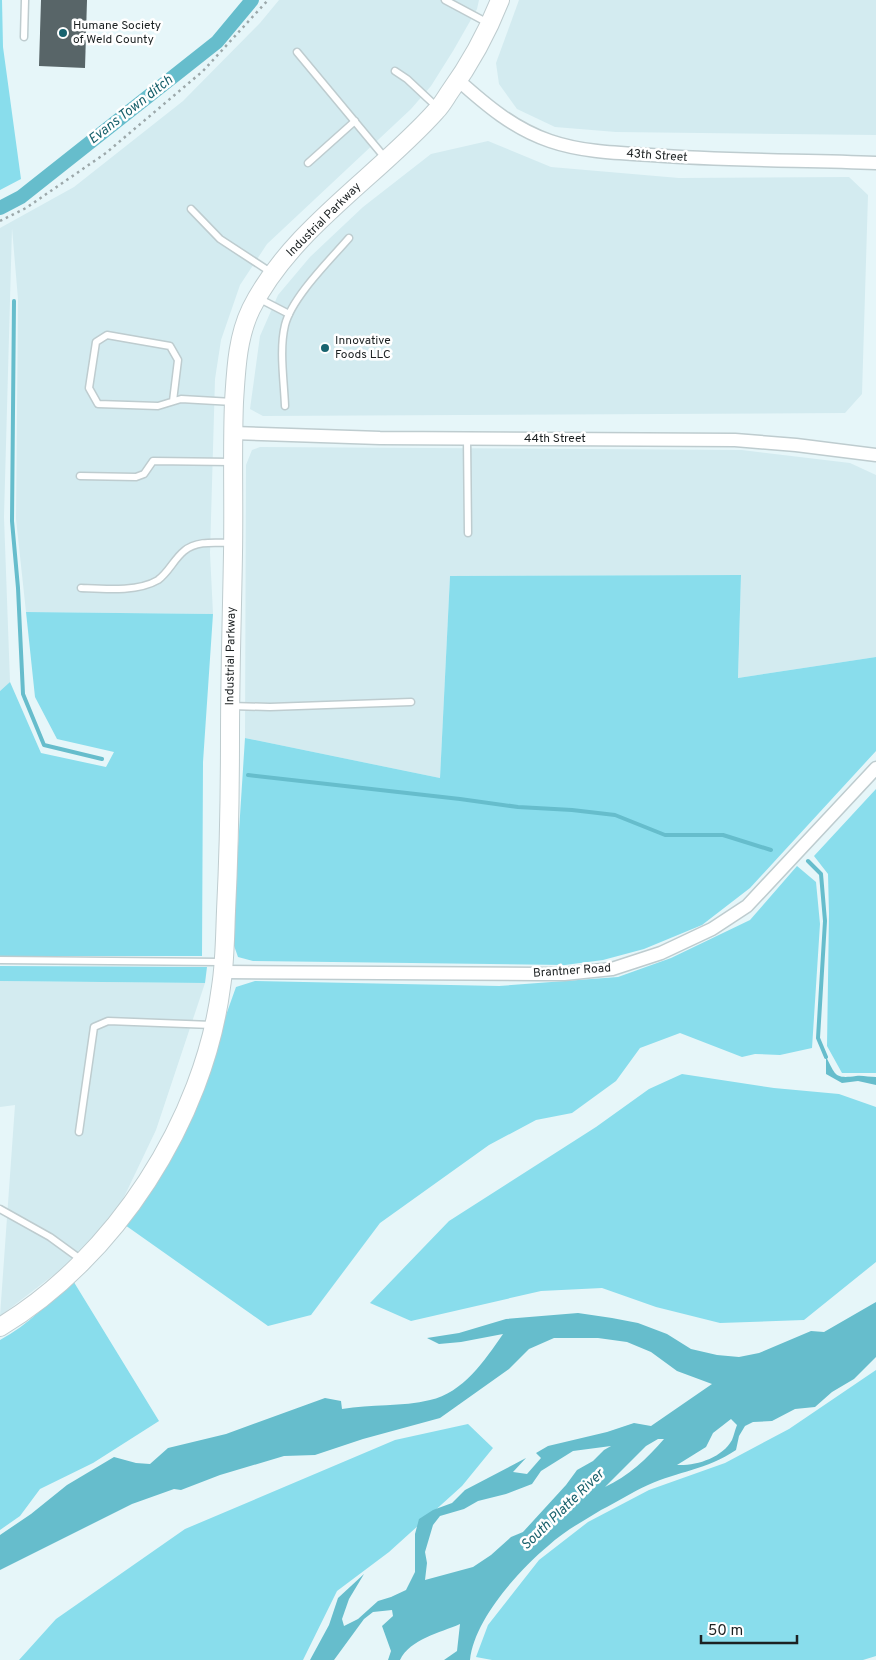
<svg xmlns="http://www.w3.org/2000/svg" width="876" height="1660" viewBox="0 0 876 1660" font-family="Overpass,sans-serif">
<style>
.built{fill:#d3ebf0}
.green{fill:#89ddec}
.water{fill:#66bdcc;fill-rule:evenodd}
.lines{fill:none;stroke-linecap:round;stroke-linejoin:round}
.stream{stroke:#66bdcc;stroke-width:4}
.canal{stroke:#66bdcc;stroke-width:14}
.building{fill:#586568}
.lane-casing{stroke:#becccf;stroke-width:9}
.street-casing{stroke:#becccf;stroke-width:15}
.secondary-casing{stroke:#becccf;stroke-width:20}
.path{stroke:#9ca8aa;stroke-width:2.5;stroke-dasharray:2.5 4;stroke-linecap:butt}
.lane{stroke:#fff;stroke-width:6}
.street{stroke:#fff;stroke-width:12}
.secondary{stroke:#fff;stroke-width:18}
.poi-dot{fill:#18636f;stroke:#fff;stroke-width:2}
.labels{text-anchor:middle;dominant-baseline:central;stroke-width:5;stroke-linejoin:round;paint-order:stroke}
.poi-label{font-size:12px;fill:#1c2122;stroke:#fff;text-anchor:start}
.street-label{font-size:12px;fill:#1c2122;stroke:#fff}
.water-label{font-size:14px;font-style:italic;fill:#19616c;stroke:#fff}
</style>
<rect width="100%" height="100%" fill="#e6f6f9"/>
<!-- built -->
<g class="built">
<polygon points="279,0 479,0 477,9 453,51 431,86 411,109 267,244 240,285 221,340 215,379 210,553 213,614 26,612 16,519 18,299 12,228 4,517 10,682 0,691 0,228 74,187 183,101 260,23"/>
<polygon points="519,0 876,0 876,135 616,132 555,127 517,109 499,84 496,63"/>
<polygon points="488,141 551,167 679,178 849,177 868,195 862,394 845,413 263,416 250,409 260,336 278,295 310,257 363,207 431,154"/>
<polygon points="260,447 742,450 850,463 876,475 876,657 738,678 741,575 450,576 440,778 245,738 246,465 252,450"/>
<polygon points="0,981 205,983 156,1130 113,1220 64,1267 0,1316 15,1105 0,1107"/>
</g>
<!-- green -->
<g class="green">
<polygon points="0,0 2,0 3,47 21,179 0,190"/>
<polygon points="741,575 738,678 876,657 876,751 750,888 702,925 644,949 603,960 565,965 253,961 238,957 232,940 245,738 440,778 450,576"/>
<polygon points="26,612 213,614 203,762 202,956 0,956 0,691 10,682 41,753 106,767 114,752 57,739 35,697"/>
<polygon points="876,789 876,1073 842,1073 827,1046 829,914 828,874 814,856"/>
<polygon points="797,866 816,882 820,924 812,1048 780,1055 755,1054 742,1057 680,1033 640,1048 616,1081 572,1113 536,1120 489,1145 380,1223 311,1315 268,1326 125,1225 184,1133 236,987 255,981 499,986 618,977 671,958 750,920"/>
<polygon points="0,966 207,967 205,983 0,981"/>
<polygon points="682,1074 774,1088 839,1094 876,1107 876,1262 804,1320 720,1323 656,1307 602,1288 541,1291 411,1321 370,1303 449,1221 596,1127 649,1089"/>
<path d="M72,1279l87,142 -66,42 -53,26 -20,27 -20,14v-190c28,-15 50,-38 72,-61z"/>
<polygon points="876,1370 876,1656 863,1660 492,1660 476,1657 488,1625 539,1560 588,1522 649,1490 725,1463 789,1429"/>
<polygon points="468,1424 493,1448 462,1486 389,1552 337,1591 303,1660 19,1660 56,1619 185,1529 395,1440"/>
</g>
<!-- water -->
<g class="water">
<path d="M826,1057c10,18 8,22 30,19 6,-1 13,1 20,1v8l-18,-4 -16,2 -16,-9z"/>
<path d="M876,1302v55l-22,22 -22,13 -17,15 -20,2 -23,12 -19,1 -8,4 -6,10 -3,14c-30,20 -57,21 -88,35 -16,7 -31,17 -47,25 -18,11 -38,22 -53,36 -30,25 -74,74 -78,114h-26l13,-9 3,-27c-20,9 -50,15 -60,36h-12l3,-9 -9,-25 11,-10 -1,-6 -19,2 -9,7 -30,41h-24l19,-35 9,-27 26,-24 -15,25 -7,20 2,7 14,-7 20,-18 13,-4 15,-7 9,-18v-38l4,-15 14,-9 19,-7 13,-13 61,-32 -13,14 14,2 14,-16 -5,-5 12,-7 59,-14 27,-9 17,3 61,-42 -35,-13 -26,-19 -24,-10 -29,-4h-44l-25,11 -20,20 -69,49 -77,21 -48,16 -31,1 -64,19 -39,15 -7,-1 -42,15 -132,66v-35l31,-21 36,-29 47,-28 22,6 14,1 18,-16 58,-14 99,-36 16,3 1,8c29,-5 60,-2 88,-9 33,-7 55,-40 73,-66l-42,8 -22,2 -12,-6 32,-5 47,-14 72,-6 34,5 26,5 29,11 24,15 26,6 22,2 20,-4 52,-22 13,1zM731,1419l6,6c-2,5 -3,10 -5,15 -10,18 -36,26 -55,25l29,-18 7,-14zM658,1439h6c-16,19 -37,38 -59,48l41,-41zM611,1446l-7,4 -11,11 -16,9 -11,15 -43,47 -12,5 -20,18 -18,12 -48,13 2,-17 -2,-11 8,-27 7,-9 24,-7 14,-8 28,-7 26,-10 9,-13 32,-20z"/>
</g>
<g class="lines">
<!-- stream -->
<g class="stream">
<polyline points="14,301 12,521 18,588 23,694 44,745 102,759"/>
<polyline points="248,775 460,799 518,807 572,810 615,815 665,835 723,835 771,850"/>
<polyline points="808,861 821,874 825,921 818,1038 826,1057"/>
</g>
<!-- canal -->
<polyline class="canal" points="0,208 21,197 217,42 252,0"/>
</g>
<!-- building -->
<polygon class="building" points="41,0 87,0 85,68 39,66"/>
<g class="lines">
<!-- lane casing -->
<g class="lane-casing">
<g id="lane">
<polyline points="445,0 488,23"/>
<polyline points="24,37 25,0"/>
<polyline points="297,52 386,159"/>
<polyline points="395,71 407,79 438,108"/>
<polyline points="308,163 355,121"/>
<polyline points="191,209 220,239 272,273"/>
<polyline points="258,298 289,314"/>
<polyline points="173,401 178,360 170,346 107,335 96,342 89,388 98,404 158,406 181,399 233,402"/>
<path d="M285,406c-1,-26 -6,-56 0,-81 7,-28 45,-65 64,-87"/>
<polyline points="467,438 468,533"/>
<polyline points="80,476 136,477 144,474 153,461 232,462"/>
<path d="M81,588c23,1 57,4 77,-8 11,-8 16,-21 26,-29 13,-11 32,-8 48,-8"/>
<polyline points="231,706 270,707 411,702"/>
<polyline points="0,960 222,962"/>
<polyline points="79,1132 94,1027 108,1021 212,1025"/>
<polyline points="0,1209 50,1237 83,1261"/>
</g>
</g>
<!-- street casing -->
<g class="street-casing">
<g id="street">
<path d="M458,80c28,25 56,49 92,61 32,11 67,12 101,14 75,6 150,5 225,8"/>
<polyline points="233,433 380,438 735,440 796,445 876,455"/>
<polyline points="223,972 539,974 564,974 612,969 661,953 712,929 747,906 876,768"/>
</g>
</g>
<!-- secondary casing -->
<g class="secondary-casing">
<path id="secondary" d="M0,1327c115,-69 204,-207 221,-340 4,-25 4,-51 5,-76 3,-59 4,-117 4,-176 0,-61 2,-121 3,-182 1,-50 -1,-101 1,-151 2,-31 3,-64 17,-93 39,-79 127,-133 185,-198 5,-5 9,-12 13,-18 21,-29 38,-60 51,-93"/>
</g>
<!-- path -->
<polyline class="path" points="0,221 26,208 106,153 203,71 268,0"/>
<!-- lane -->
<use href="#lane" class="lane"/>
<!-- street -->
<use href="#street" class="street"/>
<!-- secondary -->
<use href="#secondary" class="secondary"/>
</g>
<!-- markers -->
<g class="poi-dot">
<circle cx="63" cy="33" r="5"/>
<circle cx="325" cy="348" r="5"/>
</g>
<g class="labels">
<!-- poi labels -->
<g class="poi-label">
<text x="73" y="26">Humane Society<tspan x="73" dy="14">of Weld County</tspan></text>
<text x="335" y="341">Innovative<tspan x="335" dy="14">Foods LLC</tspan></text>
</g>
<!-- street labels -->
<g class="street-label">
<text transform="translate(657 156) rotate(4)">43th Street</text>
<text transform="translate(324 220) rotate(-45)">Industrial Parkway</text>
<text x="555" y="439">44th Street</text>
<text transform="translate(231 656) rotate(-89)">Industrial Parkway</text>
<text transform="translate(572 971) rotate(-4)">Brantner Road</text>
</g>
<!-- water labels -->
<g class="water-label">
<text transform="translate(131 110) rotate(-38)">Evans Town ditch</text>
<text transform="translate(563 1510) rotate(-44)">South Platte River</text>
</g>
</g>
<!-- scale -->
<path d="M701 1635v8h96v-8" fill="none" stroke="#1c2122" stroke-width="2.5"/>
<text x="708" y="1635" font-size="15" fill="#1c2122" stroke="#ffffff" stroke-width="4" paint-order="stroke">50 m</text>
</svg>
